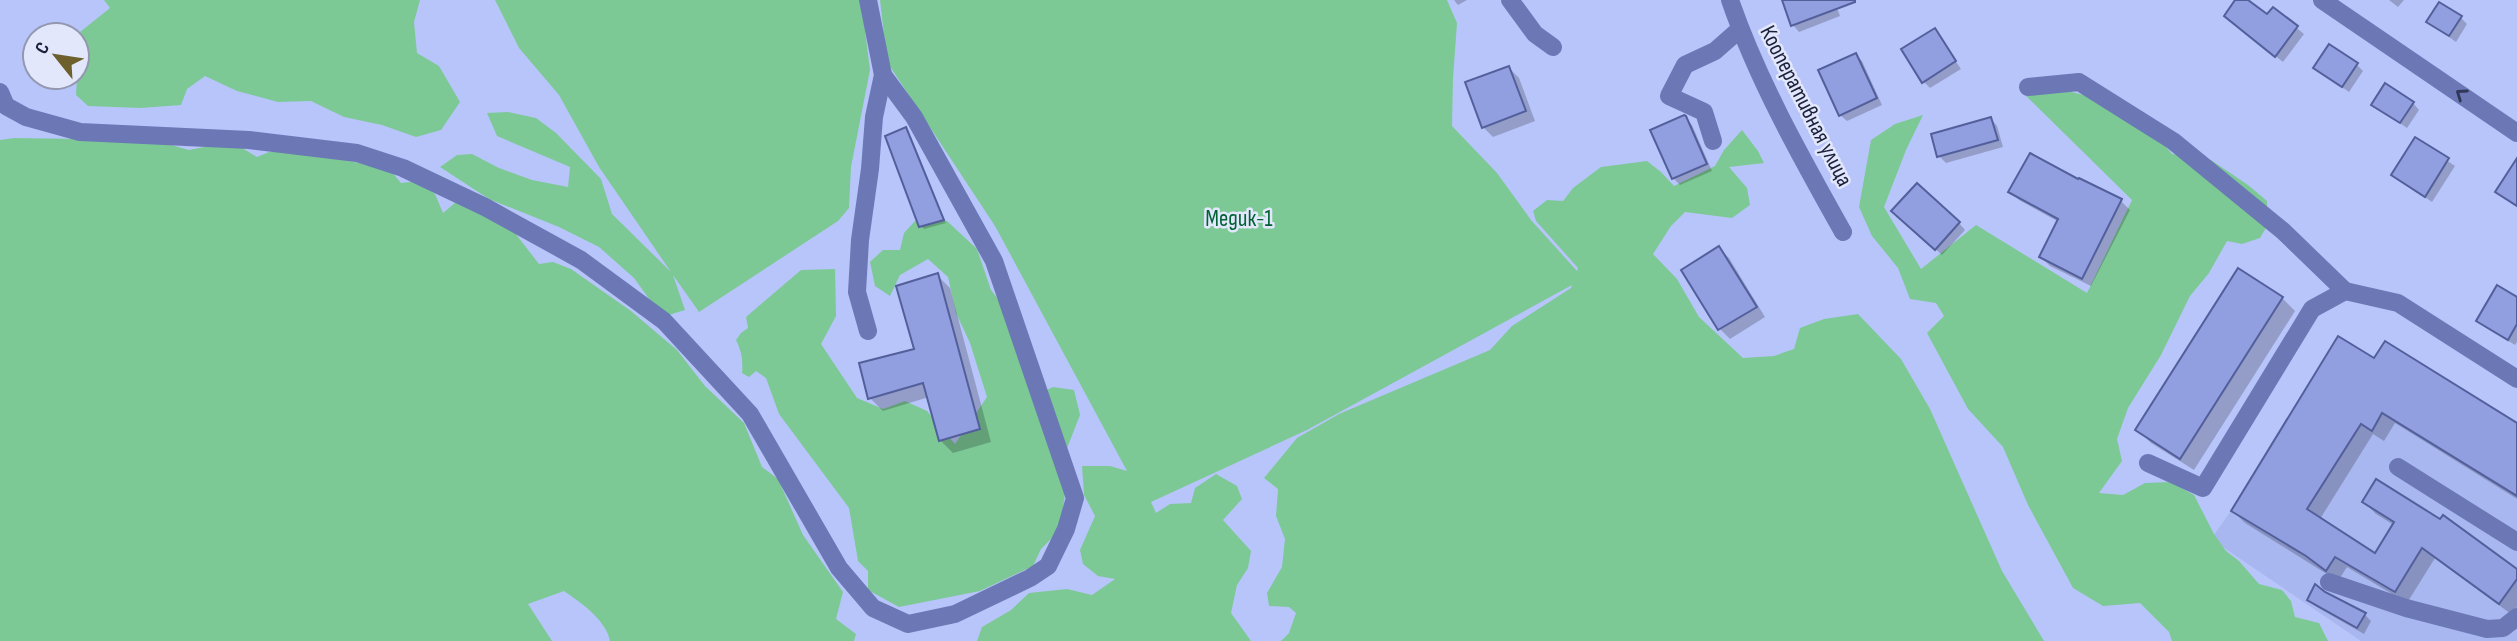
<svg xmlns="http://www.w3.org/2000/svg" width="2517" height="641" viewBox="0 0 2517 641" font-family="'Sofia Sans Condensed',sans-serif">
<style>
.built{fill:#a9b7f0}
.green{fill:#7cc996}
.shadow{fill:#0003}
.building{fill:#919fe1;stroke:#535f9b;stroke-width:2}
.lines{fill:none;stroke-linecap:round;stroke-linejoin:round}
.minor{stroke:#6b78b5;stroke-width:18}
.oneway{stroke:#30375a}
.labels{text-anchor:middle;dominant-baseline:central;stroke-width:5;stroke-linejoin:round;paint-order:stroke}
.street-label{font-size:23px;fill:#1c213b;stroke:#e2e7fc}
.park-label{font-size:23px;fill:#006133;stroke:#e2e7fc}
</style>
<rect width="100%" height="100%" fill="#b8c5fb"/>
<!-- built -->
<polygon class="built" points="2338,336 2374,358 2385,341 2517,423 2517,641 2361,641 2211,539 2231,511"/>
<!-- green -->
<g class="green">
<polygon points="104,0 420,0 414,22 417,53 439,66 460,102 441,130 416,137 382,125 344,117 311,101 278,102 237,91 205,76 187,89 181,105 140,108 88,106 76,95 80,32 110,8"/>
<polygon points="495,0 859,0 863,15 870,70 851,167 849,208 838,221 699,312 673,275 685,310 662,317 634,278 599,247 559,227 489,199 440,167 457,155 472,154 499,168 532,180 568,187 570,167 497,136 487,113 508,112 536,118 556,133 601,179 612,214 671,272 599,167 559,95 519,48"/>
<polygon points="880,0 1447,0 1457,23 1453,78 1452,126 1497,173 1531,220 1577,271 1578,268 1536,221 1533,211 1547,200 1563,201 1573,188 1601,167 1647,161 1661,172 1674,186 1715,166 1724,150 1742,130 1758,151 1764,163 1729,167 1747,188 1750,205 1732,218 1685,212 1671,226 1653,254 1677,279 1699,317 1743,358 1774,356 1794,349 1800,328 1824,319 1858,314 1901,359 1930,409 2002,571 2044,641 1281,641 1289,633 1296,613 1289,607 1269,606 1267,593 1282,567 1285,539 1276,516 1278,489 1264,478 1297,438 1339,414 1490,350 1512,326 1571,288 1572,285 1307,430 1151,502 1156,513 1170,504 1191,503 1195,488 1216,474 1237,486 1242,499 1223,520 1251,551 1248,568 1237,585 1231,613 1251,641 977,641 982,627 1011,610 1029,593 1067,589 1092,595 1115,579 1098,576 1083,564 1080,550 1095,516 1084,495 1082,466 1110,466 1127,471 995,226 887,62"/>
<polygon points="2063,90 2113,102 2157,136 2172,154 2211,160 2248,185 2267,201 2267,226 2260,238 2242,244 2227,241 2209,273 2190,296 2161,355 2128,408 2117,439 2122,461 2099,493 2123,495 2145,483 2171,482 2194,495 2214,534 2226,551 2239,561 2259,584 2282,590 2291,601 2295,617 2319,623 2328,641 2172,641 2169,632 2140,603 2103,606 2073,588 2028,505 2003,447 1968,409 1927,333 1944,316 1936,303 1910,299 1898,268 1872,236 1859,207 1871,140 1895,124 1923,115 1906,150 1884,207 1921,269 1976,225 2087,293 2132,200 2021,91"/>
<path d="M14,138l139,2 36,10 25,-5 25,1 18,11 12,-5 22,-1 41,6 58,13 11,13 17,-2 17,13 8,19 13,-11 29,13 30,18 24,31 14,-2 18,7 60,42 46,39 28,36 39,37 18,44 16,12 25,56 40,57 -7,27 20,15 -2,7h-244c-4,-21 -30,-39 -46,-50l-36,13 24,37h-552v-501z"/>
<path d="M915,221h32l30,28 14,41 23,30 24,74 15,-7 21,3 6,25 -18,46 3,33 -5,36 -19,19 -8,17 -53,25 -81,16 -31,-17v-19l-10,-10 -9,-53 -70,-94 -13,-36 -10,-7 -7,6 -7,-4c1,-12 0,-21 -6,-33l5,-7 7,-5 -2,-11 55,-47 34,-1 1,47 -15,28 36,54 26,11 22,-8 22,10 28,33 32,-47 -17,-54 -14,-30 -8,-36 -20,-18 -28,16 -10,21 -15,-10 -5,-24 13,-12h17l4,-17z"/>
</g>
<!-- shadow -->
<g class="shadow">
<polygon points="1454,0 1467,0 1458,5"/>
<polygon points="1783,0 1834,0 1840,16 1799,32 1793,25"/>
<polygon points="2238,0 2246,0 2268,16 2273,9 2304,34 2283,62 2232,22"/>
<polygon points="2389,0 2404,0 2398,7"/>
<polygon points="2461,18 2467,24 2456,42 2428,22"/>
<polygon points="1934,30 1961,69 1930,88 1924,82"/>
<polygon points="1856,55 1862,61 1882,105 1847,121 1840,115"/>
<polygon points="2357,65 2363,71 2349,92 2315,68"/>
<polygon points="1509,68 1519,78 1535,121 1493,137 1483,127"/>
<polygon points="2413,103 2419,110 2407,128 2373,105"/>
<polygon points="1685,118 1692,125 1712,171 1680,185 1673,178"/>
<polygon points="1991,119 1997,126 2003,147 1946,163 1939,156"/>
<polygon points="906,129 946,223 924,229 921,226"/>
<polygon points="2415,139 2455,166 2432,202 2393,175"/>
<polygon points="2011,192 2121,201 2130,210 2091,286 2050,266 2041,257 2059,222 2019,200"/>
<polygon points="1900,217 1959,223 1965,230 1942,255"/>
<polygon points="1719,248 1729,258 1765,317 1730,339 1720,329 1684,270"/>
<polygon points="937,275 950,288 991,442 953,453 940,440 929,397 883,411 870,398 916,350"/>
<polygon points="2282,298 2295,311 2194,470 2151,443 2138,430"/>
<polygon points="2517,299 2517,342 2515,345 2485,327 2478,321"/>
<polygon points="2375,360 2517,425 2517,499 2395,423 2384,441 2373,434 2320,519 2376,555 2394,525 2376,514 2364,502 2517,571 2517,607 2511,614 2435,558 2407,603 2347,567 2338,581 2245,523 2233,511"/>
<polygon points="2309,600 2365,615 2371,621 2364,634 2315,606"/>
</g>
<!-- building -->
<g class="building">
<polygon points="1782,0 1855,0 1855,2 1791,26"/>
<polygon points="2235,0 2248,0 2267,14 2273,7 2298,26 2275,57 2224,16"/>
<polygon points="2439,2 2462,16 2449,36 2426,22"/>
<polygon points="1935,28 1956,61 1922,83 1901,49"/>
<polygon points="2329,44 2358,63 2342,87 2313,68"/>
<polygon points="1856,53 1877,98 1839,116 1818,70"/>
<polygon points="1509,66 1526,111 1482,128 1465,82"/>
<polygon points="2385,83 2414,102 2400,123 2371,105"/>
<polygon points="1684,115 1686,116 1707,164 1672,179 1650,130"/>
<polygon points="1991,117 1998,140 1937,157 1931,134"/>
<polygon points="906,127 944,220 919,227 885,136"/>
<polygon points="2415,137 2449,158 2425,197 2391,175"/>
<polygon points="2030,153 2078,179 2079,178 2122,199 2082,279 2039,257 2058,219 2008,192"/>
<polygon points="2517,158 2517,206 2495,192"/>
<polygon points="1917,183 1960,222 1935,250 1891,211"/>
<polygon points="1719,246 1757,307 1718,330 1681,270"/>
<polygon points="2238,268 2283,297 2180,459 2135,430"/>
<polygon points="938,273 980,429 939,441 923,383 868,399 859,363 914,349 896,286"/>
<polygon points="2497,285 2517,297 2517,324 2508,340 2476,321"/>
<polygon points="2338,336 2374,358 2385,341 2517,423 2517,496 2382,413 2372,431 2361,424 2307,509 2375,553 2394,522 2362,502 2376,479 2440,519 2443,515 2517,569 2517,579 2499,604 2422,548 2395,592 2335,557 2326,571 2306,556 2231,511"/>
<polygon points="2315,584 2325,592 2366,613 2357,628 2307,600"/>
</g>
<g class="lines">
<!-- minor -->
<g class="minor">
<polyline points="1510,0 1535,34 1553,47"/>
<path d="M1730,0c28,81 71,157 113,232"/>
<polyline points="2322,0 2517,133"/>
<polyline points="2028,87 2079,82 2173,141 2283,231 2345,291"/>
<polyline points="0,92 6,106 26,117 80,132 249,140 357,153 403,168 485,207 581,260 664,321 750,414 839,568 873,608 908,624 955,614 1030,578 1048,566 1066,529 1075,498 994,261 914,117 883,75"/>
<polyline points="1713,141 1704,112 1669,96 1685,65 1715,51 1740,29"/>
<polyline points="868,331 857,292 860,240 870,169 874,117 883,75 868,0"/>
<polyline points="2148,463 2203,488 2312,309 2345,291 2398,303 2517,379"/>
<polyline points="2398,467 2517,542"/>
<polyline points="2329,582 2406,608 2487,629 2503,628 2517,617"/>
</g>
</g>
<!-- one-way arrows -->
<defs><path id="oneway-chevron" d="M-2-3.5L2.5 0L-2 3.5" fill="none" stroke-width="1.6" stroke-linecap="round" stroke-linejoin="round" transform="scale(1.75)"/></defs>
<use class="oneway" href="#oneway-chevron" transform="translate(2461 94) rotate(-145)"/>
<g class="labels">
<!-- street labels -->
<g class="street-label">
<text transform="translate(1806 106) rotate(63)">Кооперативная улица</text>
</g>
<!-- park labels -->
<g class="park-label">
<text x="1239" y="219">Медик-1</text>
</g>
</g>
<!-- north arrow -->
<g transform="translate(56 56) rotate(300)"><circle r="33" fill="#e2e7fc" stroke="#9398af" stroke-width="2"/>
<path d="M0-5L12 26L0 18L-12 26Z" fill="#6e602d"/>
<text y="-10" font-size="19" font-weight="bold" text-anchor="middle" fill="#1c213b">С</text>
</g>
</svg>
